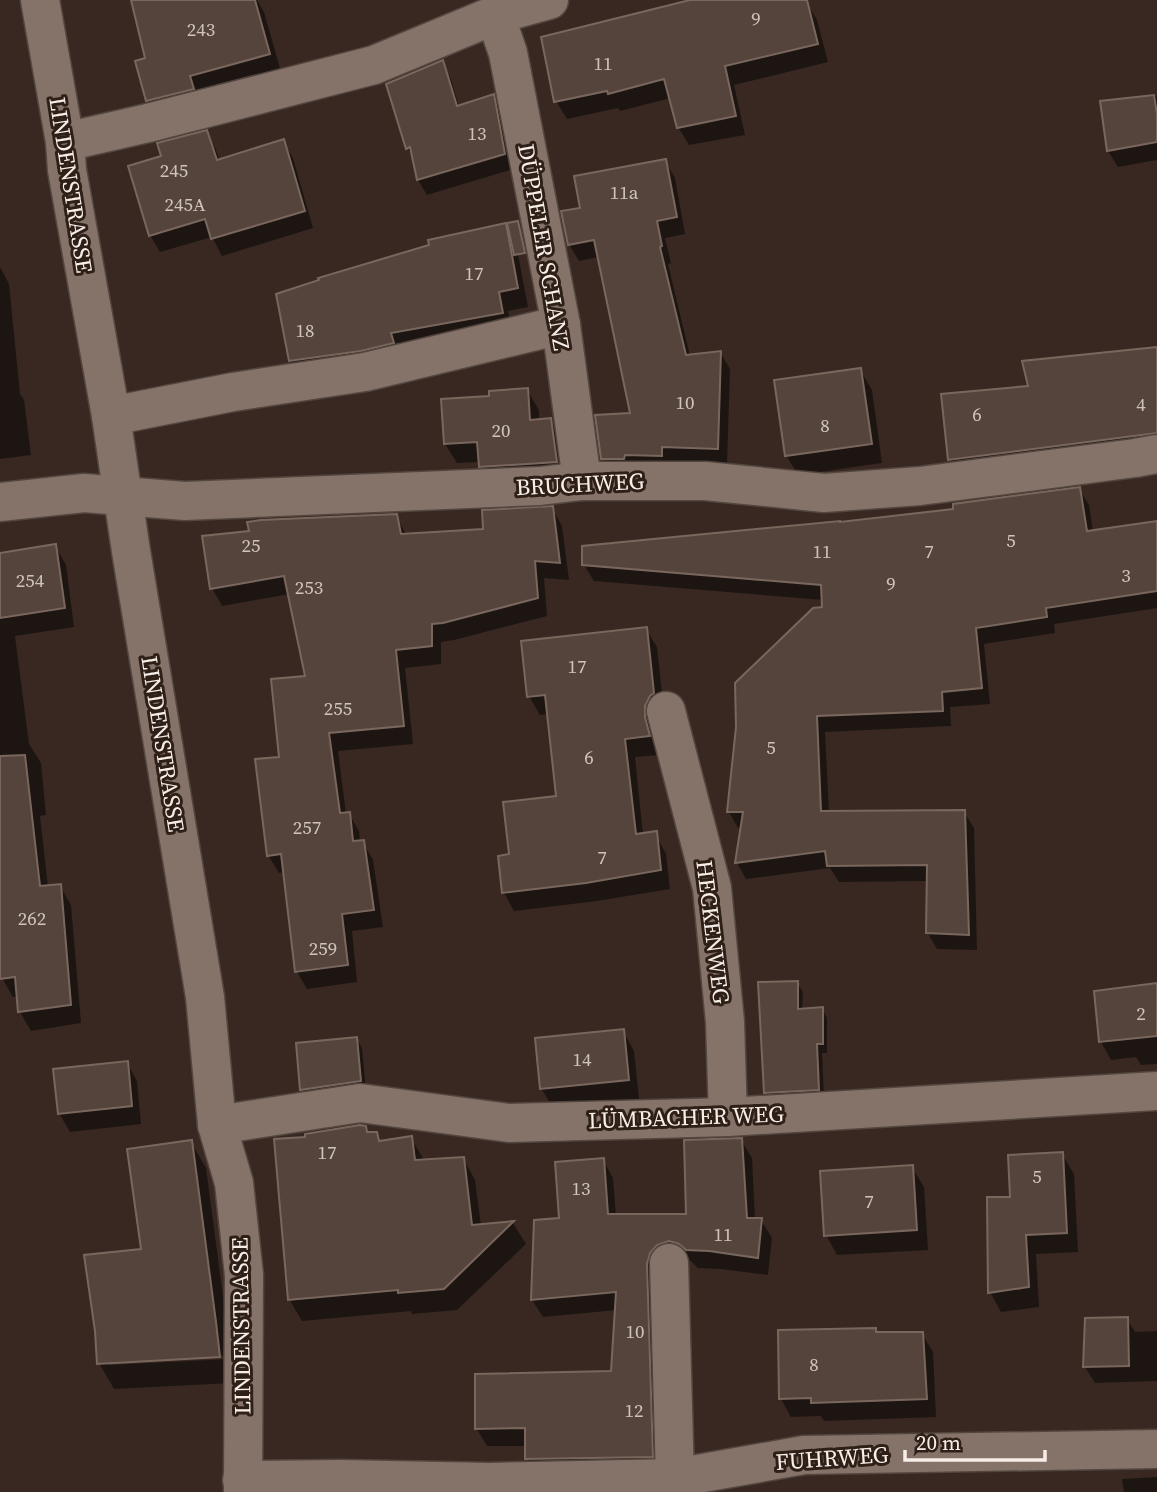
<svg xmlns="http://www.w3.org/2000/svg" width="1157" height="1492" viewBox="0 0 1157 1492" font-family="'Source Serif 4',serif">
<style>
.shadow{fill:#0007;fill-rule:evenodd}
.building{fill:#55443c;stroke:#79675e;stroke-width:2}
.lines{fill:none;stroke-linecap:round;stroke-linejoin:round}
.minor-casing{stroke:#53463f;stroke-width:41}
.minor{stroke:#857269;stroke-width:38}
.labels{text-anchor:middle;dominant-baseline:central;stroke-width:6;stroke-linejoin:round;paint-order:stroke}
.number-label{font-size:19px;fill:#cfc4bd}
.street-label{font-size:23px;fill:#f8eee8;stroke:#2e1f17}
</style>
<rect width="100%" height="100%" fill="#382821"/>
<!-- shadow -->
<g class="shadow">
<polygon points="133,0 257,0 264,12 283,79 162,125 147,100 147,59"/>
<polygon points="700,0 805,0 817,20 828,62 734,85 745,135 689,145 678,127 671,98 620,111 618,108 567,119 556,101"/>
<polygon points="442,64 451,79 459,107 493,96 502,111 513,169 427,195 418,180 414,160 408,148"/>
<polygon points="1157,96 1157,160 1118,167 1108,151 1102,103"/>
<polygon points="206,132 216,150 220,161 283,141 293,158 313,228 222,256 212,237 160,252 150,235 163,157"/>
<polygon points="665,161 675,178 685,234 665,238 671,263 668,264 690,356 720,352 730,369 727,465 613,475 603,459 632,414 599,257 579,261 569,244 582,209"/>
<polygon points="505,225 516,244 528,307 508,311 512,332 301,380 290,361 278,295 431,246"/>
<polygon points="0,267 9,284 20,394 24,400 31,455 0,459"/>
<polygon points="1157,349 1157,450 960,477 950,460 1030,388"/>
<polygon points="860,370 872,390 882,463 798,475 786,455"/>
<polygon points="527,390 539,410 539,421 550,420 562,440 568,481 492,486 481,466 480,462 457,463 445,444"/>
<polygon points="1079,489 1089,505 1093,532 1157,522 1157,608 1054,624 1055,633 984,644 990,704 950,707 951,726 825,732 829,813 964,812 974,828 977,950 937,949 927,932 928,881 839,882 830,868 746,879 737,863 742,828 738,828 729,812 823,608 823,600 594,581 584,565 955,511"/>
<polygon points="552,508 562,526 569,580 544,578 547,616 454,640 441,642 441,664 405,668 413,744 338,751 346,814 349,814 359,831 360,842 363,842 373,860 383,927 352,931 357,982 307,989 297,972 285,872 279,873 268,855 281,758 307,677 290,594 222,606 212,588 396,516 407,536 485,531"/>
<polygon points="55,546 66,565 74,627 15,636 29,744 41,763 46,815 40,816 48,887 60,886 71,905 81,1023 31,1031 20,1012 19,997 13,997 2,978 0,956 0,554"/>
<polygon points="646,629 657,647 664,712 659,755 635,757 643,835 656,835 666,854 670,889 597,901 514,911 504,893 511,856 558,797 549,714 540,715 529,696"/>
<polygon points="797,983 803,992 802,1010 822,1009 827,1018 827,1053 822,1053 824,1099 771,1102 766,1092"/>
<polygon points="1157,983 1157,1064 1141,1065 1136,1057 1111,1060 1101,1042 1096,992 1124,989 1124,987"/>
<polygon points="623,1031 634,1051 639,1099 553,1108 541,1088"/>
<polygon points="356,1038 362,1048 366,1091 308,1099 302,1089"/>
<polygon points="127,1063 137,1081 141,1124 70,1132 59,1113"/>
<polygon points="365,1127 369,1134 376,1133 381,1142 411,1138 424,1160 463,1158 475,1180 481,1226 513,1223 526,1244 457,1310 412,1314 411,1311 302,1321 289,1299 307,1138"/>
<polygon points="741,1140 752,1158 755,1220 761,1220 772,1238 768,1275 721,1269 698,1268 691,1261 680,1259 662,1474 537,1477 527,1459 527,1446 487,1446 477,1429 613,1373 617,1310 543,1317 532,1300 561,1220 603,1160 613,1178 616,1216 687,1216"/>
<path d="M191,1142l15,26 24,181 3,34 -119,6 -15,-26 44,-112zM228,1355v4l-119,6v-4z"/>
<polygon points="1062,1154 1074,1174 1078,1252 1036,1254 1039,1307 1001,1312 990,1292 1012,1198"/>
<polygon points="912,1167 924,1187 928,1250 837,1255 826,1235"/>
<polygon points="1127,1319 1135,1332 1157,1331 1157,1381 1095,1383 1085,1367"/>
<polygon points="875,1330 877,1334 922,1334 933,1352 936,1417 824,1421 821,1416 791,1417 781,1399"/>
<polygon points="1157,1477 1157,1492 1124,1492 1122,1479"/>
</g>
<!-- building -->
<g class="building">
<polygon points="131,0 255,0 270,54 190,76 194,89 146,101 135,61 145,58"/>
<polygon points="690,0 807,0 818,44 725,66 736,116 677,128 664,79 608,94 607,91 554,102 541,37"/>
<polygon points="443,60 457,106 494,94 505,154 417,180 410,147 406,149 386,84"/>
<polygon points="1154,95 1157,114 1157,142 1107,151 1100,101"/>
<polygon points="207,130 217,160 284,139 305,211 211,239 205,219 149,236 128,166 161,156 157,143"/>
<polygon points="666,159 677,217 657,221 662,246 660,247 686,355 721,351 718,449 662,447 662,456 625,455 624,459 601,459 595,415 630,413 594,240 568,245 561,211 580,208 574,176"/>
<polygon points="518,221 525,253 514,255 507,223"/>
<polygon points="506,223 518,288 499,292 503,313 391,333 394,343 361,351 289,361 276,294 319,280 318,278 429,245 428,240"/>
<polygon points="1157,347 1157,433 948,460 941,394 1028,386 1022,361"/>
<polygon points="861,368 872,444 785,456 774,380"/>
<polygon points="528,388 530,420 551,418 557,462 479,467 477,442 444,444 441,399 489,396 489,391"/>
<polygon points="1080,487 1087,531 1157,521 1157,591 1046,608 1047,617 976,628 982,688 942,692 943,711 817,716 821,811 965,810 969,935 926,933 927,865 827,866 825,851 735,863 743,812 727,812 736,727 735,683 813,608 822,607 821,585 582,565 582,546 840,521 840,522 953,509 953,504"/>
<polygon points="553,506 560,563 535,561 538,598 443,623 432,624 432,646 396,650 404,726 329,733 340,813 350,812 353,841 364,840 374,910 342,914 348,965 295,972 281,854 267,856 255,759 279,757 271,679 305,676 284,576 210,589 202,536 249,531 247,522 261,520 397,514 401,534 483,529 482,510"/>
<polygon points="56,544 65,608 0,618 0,553"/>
<polygon points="647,627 654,693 650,696 645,706 645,717 650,736 625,739 636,834 657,831 661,870 586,883 502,893 498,856 509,854 503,802 556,796 545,695 527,697 521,641"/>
<polygon points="25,755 40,886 61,884 71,1005 18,1012 15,977 0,979 0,756"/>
<polygon points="798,981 798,1009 823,1007 823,1044 817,1044 819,1090 764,1093 758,982"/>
<polygon points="1157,983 1157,1036 1099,1042 1094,991"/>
<polygon points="624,1029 629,1080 540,1089 535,1038"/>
<polygon points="357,1037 361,1081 300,1090 296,1043"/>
<polygon points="128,1061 132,1106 58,1114 53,1069"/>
<polygon points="360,1125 366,1126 367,1132 377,1132 379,1141 412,1136 415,1160 464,1157 472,1225 514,1221 444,1289 398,1293 398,1290 288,1300 274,1139 305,1137 305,1134"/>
<polygon points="742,1138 747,1218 762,1218 758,1258 709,1251 686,1250 679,1244 669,1241 657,1245 650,1253 647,1264 653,1457 525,1459 525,1428 475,1429 475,1374 611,1371 616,1292 531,1300 534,1220 559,1218 555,1162 604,1158 608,1214 686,1214 684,1140"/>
<polygon points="192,1140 216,1322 220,1357 97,1364 95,1331 84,1255 141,1249 127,1149"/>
<polygon points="1063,1152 1067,1233 1026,1235 1029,1287 988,1293 987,1197 1010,1197 1008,1155"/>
<polygon points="913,1165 917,1230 824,1236 820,1171"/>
<polygon points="1128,1317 1129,1366 1083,1367 1085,1318"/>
<polygon points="876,1328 876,1332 923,1332 927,1399 811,1403 811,1398 779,1399 778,1330"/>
</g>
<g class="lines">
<!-- minor casing -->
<g class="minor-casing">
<g id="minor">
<polyline points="40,0 65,142 67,170 111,416 131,551 205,997 217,1125 234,1183 244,1275 243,1492"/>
<polyline points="495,15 508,53 561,325 582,481"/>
<polyline points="65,142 148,123 374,65 495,15 549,0"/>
<polyline points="111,416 233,392 365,372 561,325"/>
<polyline points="0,502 84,493 185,501 540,486 582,481 705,481 824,493 920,486 1135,458 1157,454"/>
<polyline points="666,711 712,888 725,1022 728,1117"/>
<polyline points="217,1125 360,1103 509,1123 728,1117 1157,1091"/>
<polyline points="669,1263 675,1478"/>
<polyline points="242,1480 340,1479 490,1482 675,1478 804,1455 1157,1449"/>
</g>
</g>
<!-- minor -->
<use href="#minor" class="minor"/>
</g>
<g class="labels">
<!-- number labels -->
<g class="number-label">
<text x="756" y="18">9</text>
<text x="201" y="29">243</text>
<text x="603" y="63">11</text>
<text x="477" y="133">13</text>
<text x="174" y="170">245</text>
<text x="624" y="192">11a</text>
<text x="185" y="204">245A</text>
<text x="474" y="273">17</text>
<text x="305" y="330">18</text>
<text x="685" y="402">10</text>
<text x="1141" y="404">4</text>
<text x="977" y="414">6</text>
<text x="825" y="425">8</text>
<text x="501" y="430">20</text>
<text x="1011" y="540">5</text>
<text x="251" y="545">25</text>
<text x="822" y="551">11</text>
<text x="929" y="551">7</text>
<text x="1126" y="575">3</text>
<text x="30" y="580">254</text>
<text x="891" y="583">9</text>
<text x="309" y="587">253</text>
<text x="577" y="666">17</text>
<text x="338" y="708">255</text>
<text x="771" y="747">5</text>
<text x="589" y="757">6</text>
<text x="307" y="827">257</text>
<text x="602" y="857">7</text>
<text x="32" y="918">262</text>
<text x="323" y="948">259</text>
<text x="1141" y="1013">2</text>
<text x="582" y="1059">14</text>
<text x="327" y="1152">17</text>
<text x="1037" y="1176">5</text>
<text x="581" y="1188">13</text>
<text x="869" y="1201">7</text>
<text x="723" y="1234">11</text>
<text x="635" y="1331">10</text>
<text x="814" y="1364">8</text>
<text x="634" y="1410">12</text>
</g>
<!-- street labels -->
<g class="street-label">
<text transform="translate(71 185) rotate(81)">LINDENSTRASSE</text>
<text transform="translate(544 247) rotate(80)">DÜPPELER SCHANZ</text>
<text transform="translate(580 484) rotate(-3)">BRUCHWEG</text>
<text transform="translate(163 744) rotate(81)">LINDENSTRASSE</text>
<text transform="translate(713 932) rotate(83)">HECKENWEG</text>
<text transform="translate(686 1117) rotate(-2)">LÜMBACHER WEG</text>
<text transform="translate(241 1326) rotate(-91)">LINDENSTRASSE</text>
<text transform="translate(832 1458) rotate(-4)">FUHRWEG</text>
</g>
</g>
<!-- scale -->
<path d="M905 1450v10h140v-10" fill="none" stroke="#f8eee8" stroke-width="3.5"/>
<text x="916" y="1450" font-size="21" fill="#f8eee8" stroke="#2e1f17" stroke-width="5" paint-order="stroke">20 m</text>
</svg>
